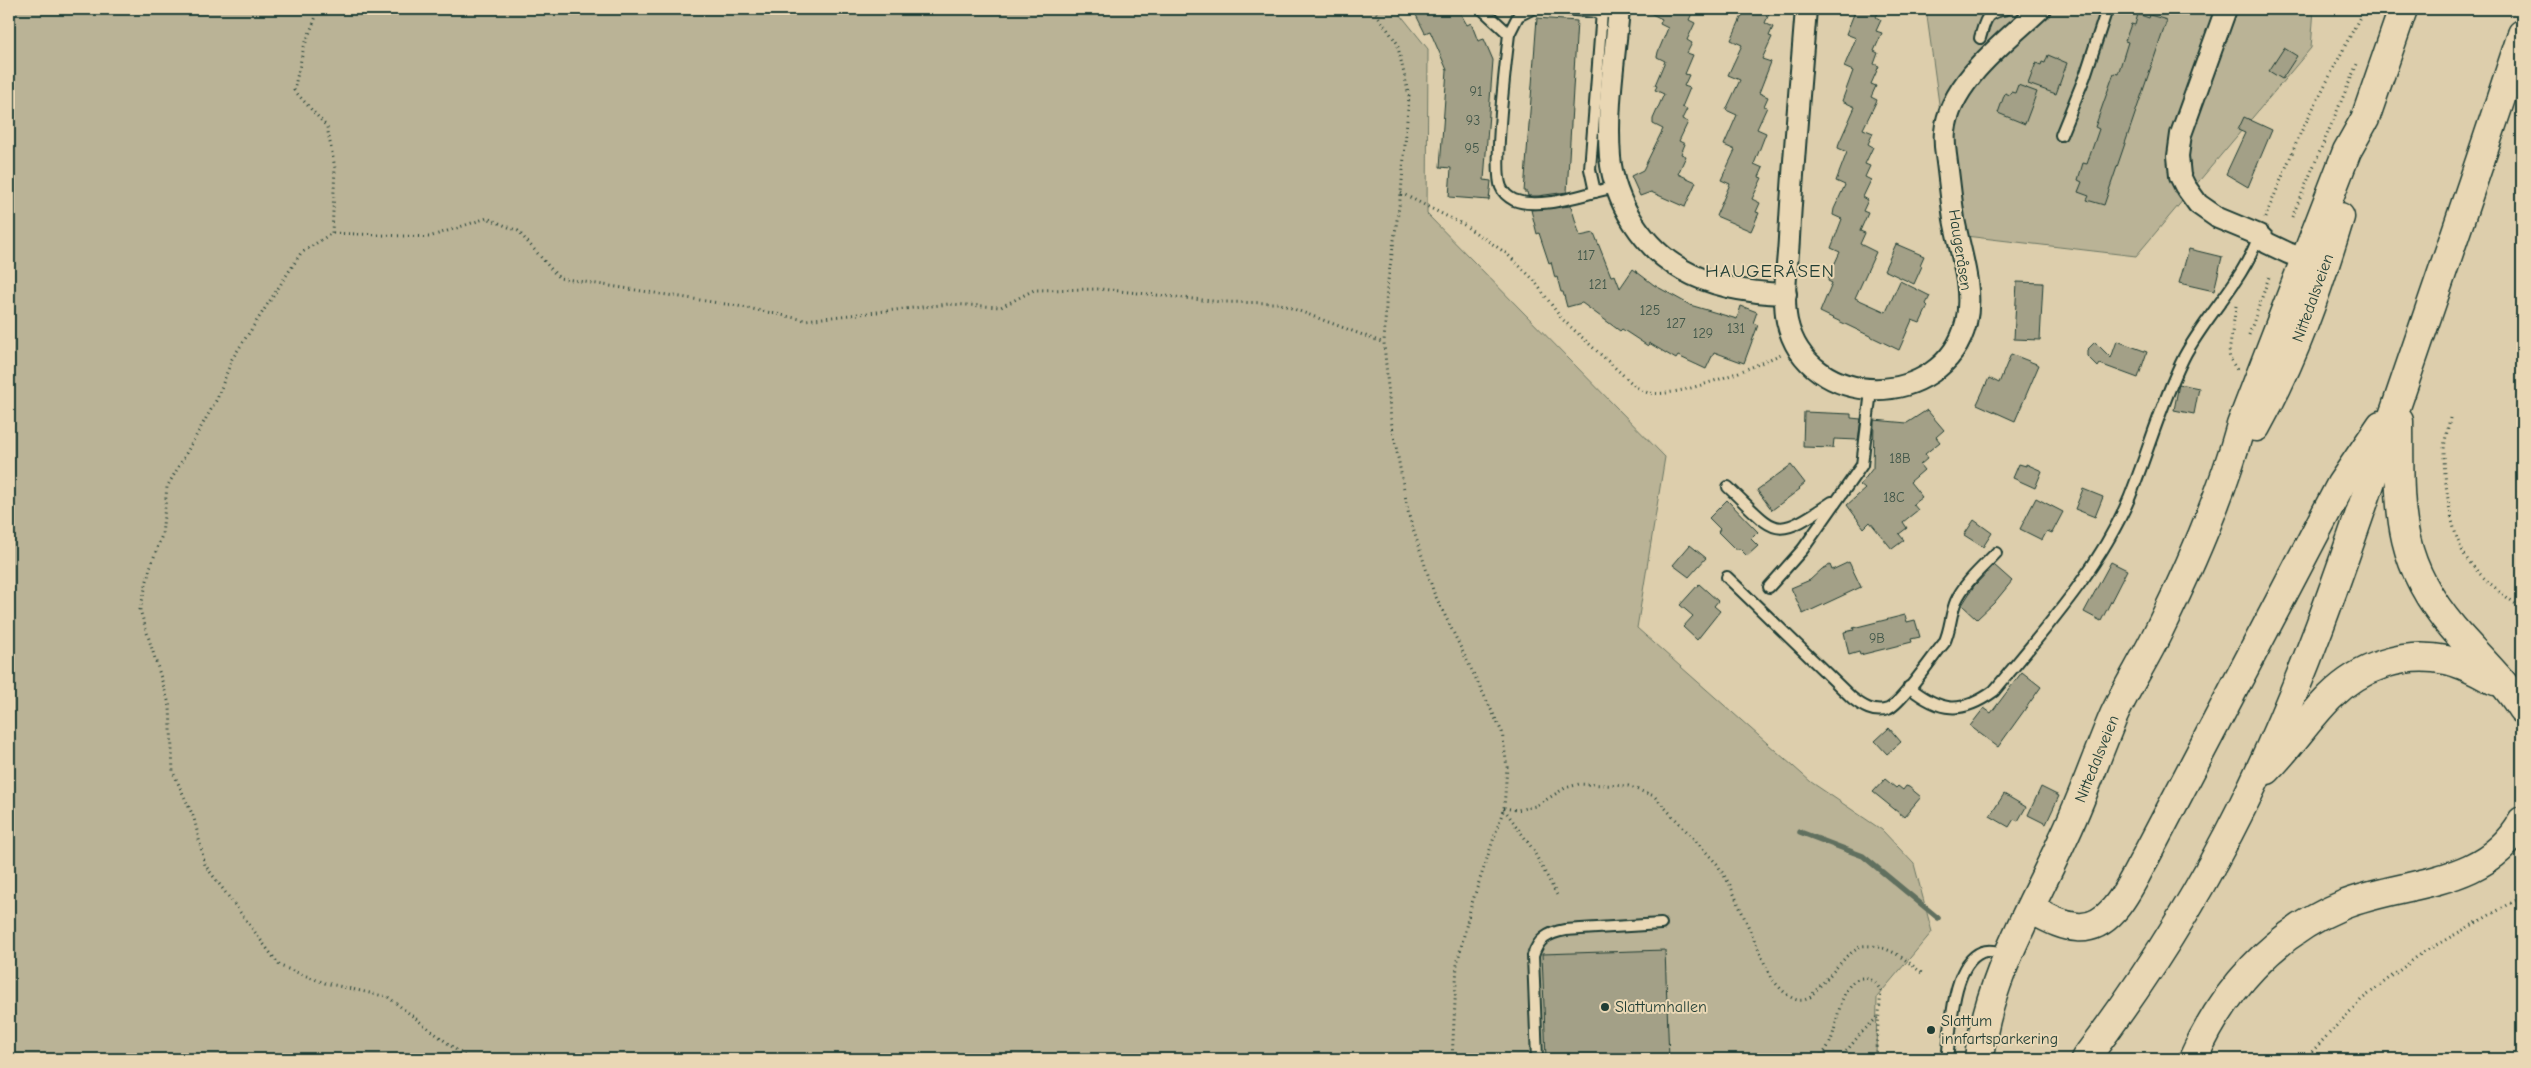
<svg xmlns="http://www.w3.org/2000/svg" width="2531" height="1068" viewBox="0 0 2531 1068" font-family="'Comic Neue',sans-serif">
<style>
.green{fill:#bab396;stroke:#6c7865}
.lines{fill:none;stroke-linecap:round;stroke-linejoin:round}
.stream{stroke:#606f5e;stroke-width:5.5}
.building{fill:#a3a087;stroke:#1f3d34}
.lane-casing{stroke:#1f3d34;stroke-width:14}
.street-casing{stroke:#1f3d34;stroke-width:24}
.secondary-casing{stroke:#1f3d34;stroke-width:31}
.highway-casing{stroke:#1f3d34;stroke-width:31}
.path{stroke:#1f3d34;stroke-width:3;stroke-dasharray:1 4;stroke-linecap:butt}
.lane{stroke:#e9d7b4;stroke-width:10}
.street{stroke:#e9d7b4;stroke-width:20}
.secondary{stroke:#e9d7b4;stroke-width:28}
.highway{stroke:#e9d7b4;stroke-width:28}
.poi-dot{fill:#1f3d34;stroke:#e9d7b4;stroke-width:2}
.labels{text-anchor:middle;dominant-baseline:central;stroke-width:4;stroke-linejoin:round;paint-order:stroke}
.number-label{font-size:14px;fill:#405649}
.street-label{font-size:16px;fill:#1f3d34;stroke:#e9d7b4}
.poi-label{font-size:16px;fill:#1f3d34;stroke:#e9d7b4;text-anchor:start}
.quarter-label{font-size:19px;letter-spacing:1px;fill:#1f3d34;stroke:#e9d7b4}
</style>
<rect width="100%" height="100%" fill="#ddceac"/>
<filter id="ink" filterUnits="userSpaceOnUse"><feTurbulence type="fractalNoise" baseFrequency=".02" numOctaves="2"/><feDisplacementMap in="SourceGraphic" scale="10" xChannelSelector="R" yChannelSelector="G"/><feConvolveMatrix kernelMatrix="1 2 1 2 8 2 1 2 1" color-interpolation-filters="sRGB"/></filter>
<g filter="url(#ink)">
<!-- green -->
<g class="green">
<polygon points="9,9 1396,9 1428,49 1427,214 1665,457 1637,628 1811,782 1882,830 1914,864 1932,932 1877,997 1876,1059 9,1059"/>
<polygon points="1926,9 2314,9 2311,48 2136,256 1957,235"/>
</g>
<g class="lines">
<!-- stream -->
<polyline class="stream" points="1800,832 1863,856 1938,918"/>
</g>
<!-- building -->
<g class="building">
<polygon points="1413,9 1458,9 1467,25 1471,23 1478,41 1484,39 1493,60 1484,180 1491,181 1489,200 1449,197 1451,168 1440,167 1447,70 1430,31 1425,33"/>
<polygon points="1642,9 1694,9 1689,20 1695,23 1687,40 1692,43 1687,53 1693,55 1685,74 1689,75 1684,86 1690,88 1682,107 1687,109 1682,119 1688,122 1679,141 1685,144 1681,154 1686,156 1678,174 1696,182 1685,207 1651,192 1640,196 1631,176 1643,170 1663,129 1653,124 1653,119 1664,94 1655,90 1657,86 1655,85 1665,61 1657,57 1658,52 1668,28 1660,24 1662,19"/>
<polygon points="1745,9 1771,9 1765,23 1773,27 1769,36 1772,37 1762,59 1771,62 1759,93 1768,97 1764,106 1767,107 1757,129 1766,133 1754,164 1763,168 1759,177 1762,178 1752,199 1760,203 1756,212 1759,213 1751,231 1716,216 1730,184 1721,180 1735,150 1724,145 1737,115 1726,110 1740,80 1728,75 1742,45 1731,40"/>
<polygon points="1856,9 1880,9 1876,17 1881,20 1876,31 1882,33 1874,51 1878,53 1874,64 1879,66 1871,84 1876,86 1871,97 1877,100 1863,129 1873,133 1868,144 1873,147 1865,164 1870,166 1865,177 1871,180 1863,197 1868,200 1863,211 1868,213 1860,231 1865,233 1860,244 1876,252 1855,298 1886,312 1900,281 1930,296 1926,304 1928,306 1920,323 1912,320 1899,350 1820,312 1832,283 1828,281 1829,276 1840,252 1831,248 1842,219 1833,215 1834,209 1845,185 1836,181 1847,152 1838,148 1839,143 1855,107 1842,101 1853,71 1844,67 1856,38 1846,34"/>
<polygon points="2138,14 2149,18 2150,15 2167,20 2104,205 2087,200 2089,196 2078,192 2082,182 2078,180 2083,163 2087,164 2099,129 2095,127 2114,73 2118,74 2128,42 2125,41 2131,24 2135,25"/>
<polygon points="1537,18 1577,21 1567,192 1538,196 1528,196 1527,192 1524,192"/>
<polygon points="2284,48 2297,56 2282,79 2269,71"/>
<polygon points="2048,55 2067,63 2056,94 2028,84 2036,63 2041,65 2042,62 2045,63"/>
<polygon points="2018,85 2037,92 2025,124 1998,113 2005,93 2010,95 2011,92 2015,93"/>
<polygon points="2244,117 2272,130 2248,187 2226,174 2245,133 2238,130"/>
<polygon points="1571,206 1580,236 1594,233 1611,276 1615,275 1620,288 1633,269 1654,285 1690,305 1737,319 1741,306 1757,312 1753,323 1758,325 1744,363 1714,352 1706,369 1678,356 1676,359 1649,343 1648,346 1622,329 1620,331 1582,303 1567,307 1563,292 1561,292 1557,277 1555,278 1551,262 1549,263 1539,233 1537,234 1531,210"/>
<polygon points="1896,244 1924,256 1920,265 1922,266 1914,284 1884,270"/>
<polygon points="2189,249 2222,257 2214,291 2179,283"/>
<polygon points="2017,282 2043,283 2040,340 2014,339"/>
<polygon points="2117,341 2147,352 2138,378 2100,364 2098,367 2087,356 2087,350 2095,342 2111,358"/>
<polygon points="2011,354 2039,365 2015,421 1977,404 1989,378 1999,383"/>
<polygon points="2179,384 2199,388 2194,414 2174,410"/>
<polygon points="1927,410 1944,430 1936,437 1940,442 1925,454 1928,458 1920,465 1924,470 1910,482 1922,497 1913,504 1918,510 1903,522 1907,528 1899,534 1904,540 1892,549 1870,522 1864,528 1847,505 1865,489 1860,485 1873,468 1874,420 1907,423"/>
<polygon points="1804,412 1851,414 1851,418 1861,419 1858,440 1834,439 1833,448 1803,447"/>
<polygon points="2019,464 2026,466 2026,464 2042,471 2035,488 2013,478"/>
<polygon points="1791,465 1805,483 1799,488 1800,489 1772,510 1757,490"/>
<polygon points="2083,489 2103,497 2095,517 2075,509"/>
<polygon points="2036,498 2063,512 2052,533 2047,531 2042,540 2020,529"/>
<polygon points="1727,500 1758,532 1751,539 1758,546 1747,556 1740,549 1735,549 1718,532 1720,529 1709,518"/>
<polygon points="1974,520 1992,533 1983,547 1964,535"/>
<polygon points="1690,545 1706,558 1689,577 1673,565"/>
<polygon points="1849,562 1861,587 1803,614 1791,588 1810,580 1822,569 1830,565 1832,570"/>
<polygon points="2111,562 2127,570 2101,621 2084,612"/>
<polygon points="1994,565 2012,581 1994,603 1977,619 1962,605 1974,586"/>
<polygon points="1699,584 1718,601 1714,606 1720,611 1697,640 1683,627 1693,616 1680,605"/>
<polygon points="1905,615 1907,622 1915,620 1920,637 1911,639 1912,642 1860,655 1859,652 1849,655 1844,632 1854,630 1853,628"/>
<polygon points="2022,672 2041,687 1998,747 1970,726 1984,708 1991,713"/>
<polygon points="1889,728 1901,742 1887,754 1875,741"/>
<polygon points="1885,779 1896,788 1898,786 1903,790 1906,786 1909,787 1921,797 1904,817 1873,792"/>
<polygon points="2041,787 2059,796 2046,824 2028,815"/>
<polygon points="2004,794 2026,807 2018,821 2014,819 2009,827 1990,816"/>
<polygon points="1665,950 1669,1059 1546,1059 1542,954"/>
</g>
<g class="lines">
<!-- lane casing -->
<g class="lane-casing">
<g id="lane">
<polyline points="1482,9 1509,34"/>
<path d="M1532,9l-14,7 -9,18c-3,26 -16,135 -8,153 2,5 7,10 13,13 29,11 73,-8 102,-13"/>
<polyline points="1563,9 1609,13"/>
<path d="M1980,38c6,-20 5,-25 26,-29"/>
<polyline points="2061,135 2085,76 2107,9"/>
<polyline points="1595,192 1590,169 1602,12"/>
<path d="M1728,487c50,47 44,55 104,15"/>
<path d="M1727,577l125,121c10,8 22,16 36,11 13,-5 45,-53 56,-66 7,-14 6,-28 12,-42 8,-18 26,-33 40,-48"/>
<polyline points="1769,587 1803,549 1862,465 1871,391"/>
<path d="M1909,687c31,25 52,28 85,4 49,-60 104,-120 135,-192 19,-47 32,-96 55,-142 22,-42 60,-77 75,-122"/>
<path d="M1537,1059l-4,-103c5,-17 15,-23 32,-26l96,-6"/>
<path d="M1947,1059c4,-27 4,-95 35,-107 8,-3 17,0 26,2"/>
</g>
</g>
<!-- street casing -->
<g class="street-casing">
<g id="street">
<path d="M1619,9c-4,48 -13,99 -9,148 4,45 33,91 73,113 30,17 70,23 103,24"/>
<path d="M1806,9c-6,76 -13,153 -17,229 -1,26 -7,57 -2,83 20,91 157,90 179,2 8,-35 -6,-70 -12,-104 -3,-21 -5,-42 -8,-64 -1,-7 -2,-15 -1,-23 4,-49 61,-91 95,-123"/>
<polyline points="2226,9 2181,134 2178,156 2180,176 2185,186 2198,204 2218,218 2259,235 2267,243 2288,253 2306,260 2317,261"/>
</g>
</g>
<!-- secondary casing -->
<g class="secondary-casing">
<g id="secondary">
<path d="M2256,427c38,-67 62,-138 84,-210"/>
<path d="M1979,1059c8,-78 51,-148 83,-218 20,-41 34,-84 52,-126 14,-30 32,-57 46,-87 32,-65 62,-134 81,-203l106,-274 18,-32 38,-110"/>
</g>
</g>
<!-- highway casing -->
<g class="highway-casing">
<g id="highway">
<path d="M2399,421c1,85 -5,138 54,207 23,27 50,51 69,81"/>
<path d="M2267,770c23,-23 40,-50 63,-73 30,-30 74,-46 116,-37 17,3 33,13 49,21"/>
<path d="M2030,909c15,7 30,17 47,18 35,3 53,-42 67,-67l197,-376 40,-59"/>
<path d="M2085,1059c60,-79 113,-163 157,-252 63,-126 107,-261 152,-394 43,-126 87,-252 128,-379"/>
<path d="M2193,1059c30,-68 80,-125 150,-154 62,-25 142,-17 179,-84"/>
</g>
</g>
<!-- path -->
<g class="path">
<polyline points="319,9 304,47 294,90 327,127 335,168 332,233"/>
<polyline points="1373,9 1397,43 1409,96 1401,193 1387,287 1384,343 1391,420 1409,516 1434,593 1502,732 1507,767 1504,808 1471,906 1457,964 1452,1059"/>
<path d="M1401,193l63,32 42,28 27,26 28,39 75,69c4,2 10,6 14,6 29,5 104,-26 131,-39"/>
<polyline points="2292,217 2357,64"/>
<polyline points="2265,218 2300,134 2364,9"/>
<polyline points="2236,306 2229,353 2230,359 2237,370"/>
<polyline points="2249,335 2270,274"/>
<path d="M2450,418c-2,11 -6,23 -6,34 0,28 7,87 24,108 15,20 35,34 54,49"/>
<path d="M1504,808l13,2 19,-4 29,-18 14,-4 49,2 26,10 63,68 13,21 41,93c10,11 24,30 39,19l37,-41 14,-10c27,-2 43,12 63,29"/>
<polyline points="1504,809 1532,848 1558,897"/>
<polyline points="468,1059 388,997 325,983 280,966 205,865 194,818 173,772 170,707 140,610 150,568 162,535 167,487 217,399 232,359 301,253 332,233 429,237 487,218 518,231 559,278 738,306 805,320 949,304 1001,307 1034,290 1101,289 1221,302 1278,303 1384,343"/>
<path d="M1818,1059c5,-5 10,-11 13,-19 7,-16 9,-61 32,-62 9,0 14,6 18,13l-6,68"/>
<polyline points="1840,1059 1861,1033 1879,1016"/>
<polyline points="2305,1059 2361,1000 2422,953 2522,897"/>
</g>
<!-- lane -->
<use href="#lane" class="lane"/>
<!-- street -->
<use href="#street" class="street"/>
<!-- secondary -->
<use href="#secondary" class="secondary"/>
<!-- highway -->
<use href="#highway" class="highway"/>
</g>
</g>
<!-- markers -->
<g class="poi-dot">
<circle cx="1605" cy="1007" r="5"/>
<circle cx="1931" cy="1030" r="5"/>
</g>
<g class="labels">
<!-- number labels -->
<g class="number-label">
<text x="1476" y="91">91</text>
<text x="1473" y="120">93</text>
<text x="1472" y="148">95</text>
<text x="1586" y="255">117</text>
<text x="1598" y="284">121</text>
<text x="1650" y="310">125</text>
<text x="1676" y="323">127</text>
<text x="1736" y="328">131</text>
<text x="1703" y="333">129</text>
<text x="1900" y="458">18B</text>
<text x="1894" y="497">18C</text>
<text x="1877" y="638">9B</text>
</g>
<!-- street labels -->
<g class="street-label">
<text transform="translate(1960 250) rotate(81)">Haugeråsen</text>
<text transform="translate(2313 298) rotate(-70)">Nittedalsveien</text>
<text transform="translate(2097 759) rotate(-68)">Nittedalsveien</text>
</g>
<!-- poi labels -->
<g class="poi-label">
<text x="1615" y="1007">Slattumhallen</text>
<text x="1941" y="1021">Slattum<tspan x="1941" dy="18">innfartsparkering</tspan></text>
</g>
<!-- quarter labels -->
<g class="quarter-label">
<text x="1770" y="271">HAUGERÅSEN</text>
</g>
</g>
<!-- margin -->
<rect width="2531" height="1068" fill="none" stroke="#e9d7b4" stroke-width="30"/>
<rect x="15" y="15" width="2501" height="1038" fill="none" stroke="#1f3d34" stroke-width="2" filter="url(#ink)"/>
</svg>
